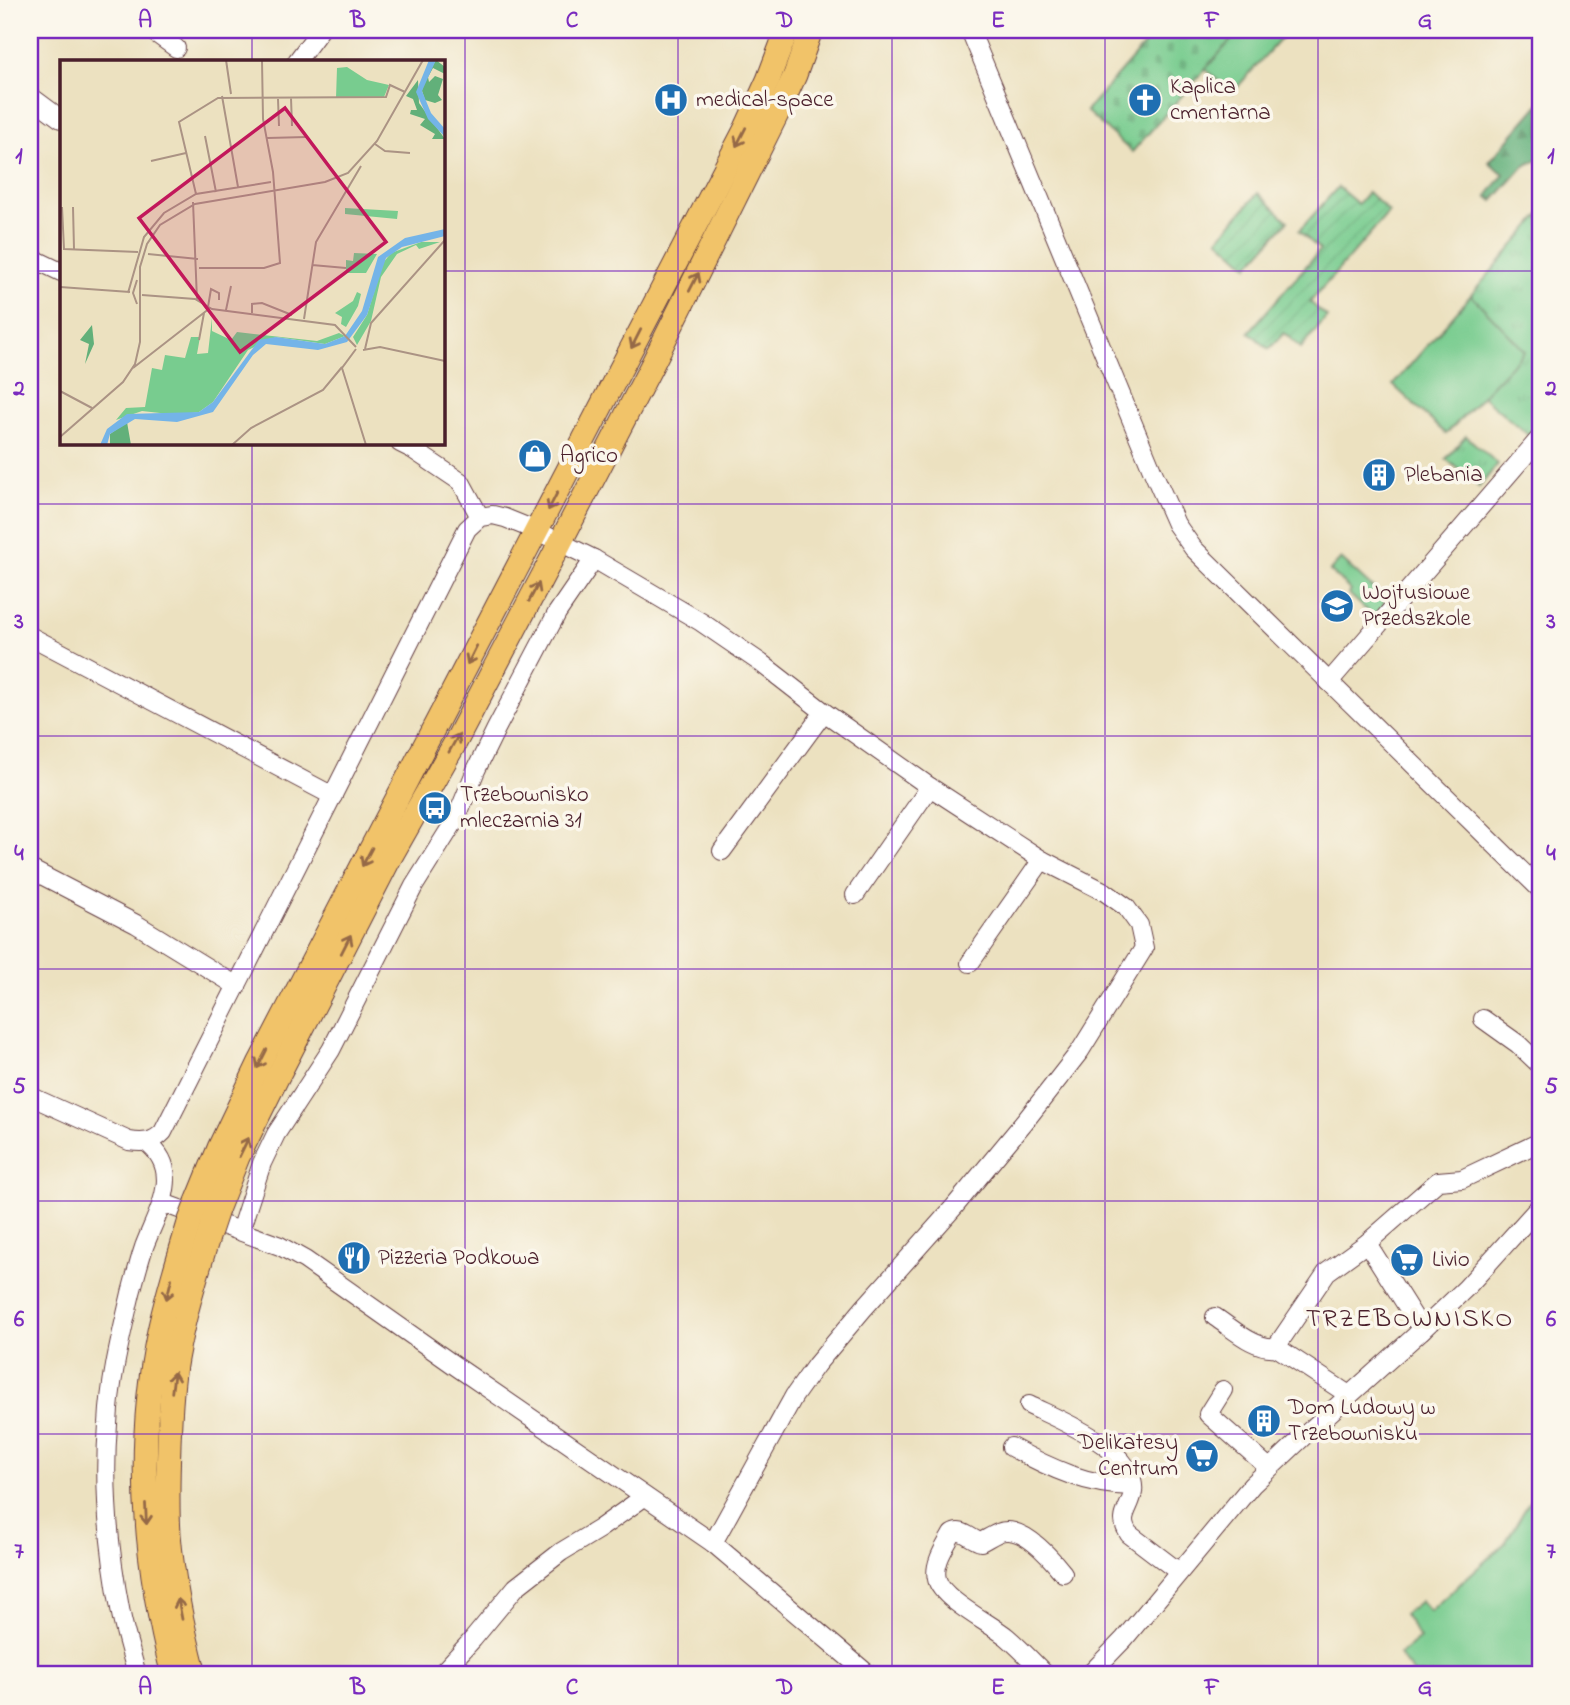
<svg xmlns="http://www.w3.org/2000/svg" width="1570" height="1705" viewBox="0 0 1570 1705" font-family="'Indie Flower',sans-serif">
<style>
.grass{fill:#78cc8f;stroke:#61765d;stroke-width:2}
.forest{fill:url(#forest-firs);stroke:#566852;stroke-width:2}
.cemetery{fill:url(#cemetery-stones);stroke:#61765d;stroke-width:2}
.park{fill:url(#park-tufts);stroke:#61765d;stroke-width:2}
.garden{fill:url(#garden-furrows);stroke:#61765d;stroke-width:2}
.lines{fill:none;stroke-linecap:round;stroke-linejoin:round}
.minor-casing{stroke:#623c41;stroke-width:20}
.major-casing{stroke:#623c41;stroke-width:25}
.minor{stroke:#fff;stroke-width:18}
.major{stroke:#f1c369;stroke-width:23}
.major-bridge-casing{stroke:#623c41;stroke-width:25;stroke-linecap:butt}
.major-bridge{stroke:#f1c369;stroke-width:23}
.oneway{stroke:#956947}
.grid{fill:none;stroke:#7b2cbf;stroke-width:2;stroke-opacity:0.55}
.labels{text-anchor:middle;dominant-baseline:central;stroke-width:7;stroke-linejoin:round;paint-order:stroke}
.poi-label{font-size:23px;fill:#4a1f2b;stroke:#fbf7ec;text-anchor:start}
.quarter-label{font-size:26px;letter-spacing:2px;fill:#4a1f2b;stroke:#fbf7ec}
.inset-road{fill:none;stroke:#ab9384;stroke-width:2}
.view{fill:#c2185b;fill-opacity:0.15;stroke:#c2185b;stroke-width:3.5}
.inset-edge{fill:none;stroke:#4a1f2b;stroke-width:3.5}
.neatline{fill:none;stroke:#7b2cbf;stroke-width:2.5}
.grid-label{font-size:23px;text-anchor:middle;font-weight:bold;fill:#7b2cbf}
</style>
<defs>
<pattern id="forest-firs" width="22" height="20" patternUnits="userSpaceOnUse" patternTransform="scale(1.75)"><rect width="22" height="20" fill="#62b07a"/><path d="M5 1l3.5 6h-7zM16 11l3.5 6h-7z" fill="#538f64"/></pattern>
<pattern id="cemetery-stones" width="16" height="16" patternUnits="userSpaceOnUse" patternTransform="scale(1.75)"><rect width="16" height="16" fill="#78cc8f"/><path d="M2 7V4a2 2 0 0 1 4 0v3zM10 15v-3a2 2 0 0 1 4 0v3z" fill="#69af7c"/></pattern>
<pattern id="park-tufts" width="24" height="20" patternUnits="userSpaceOnUse" patternTransform="scale(1.75)"><rect width="24" height="20" fill="#78cc8f"/><path d="M3 7l-1-3M5 7V3M7 7l1-3M15 17l-1-3M17 17v-4M19 17l1-3" fill="none" stroke="#69af7c"/></pattern>
<pattern id="garden-furrows" width="10" height="10" patternUnits="userSpaceOnUse" patternTransform="scale(1.75)"><rect width="10" height="10" fill="#78cc8f"/><path d="M-1 1l2-2M0 10L10 0M9 11l2-2" fill="none" stroke="#69af7c"/></pattern>
</defs>
<rect width="100%" height="100%" fill="#fbf7ec"/>
<filter id="ink" filterUnits="userSpaceOnUse"><feTurbulence type="fractalNoise" baseFrequency=".0143" numOctaves="2"/><feDisplacementMap in="SourceGraphic" scale="14" xChannelSelector="R" yChannelSelector="G"/><feConvolveMatrix kernelMatrix="1 2 1 2 8 2 1 2 1" color-interpolation-filters="sRGB"/></filter>
<filter id="wash" filterUnits="userSpaceOnUse"><feTurbulence type="fractalNoise" baseFrequency=".00686" numOctaves="4" result="noise"/><feDisplacementMap in="SourceGraphic" scale="28" xChannelSelector="R" yChannelSelector="G"/><feGaussianBlur stdDeviation="1.57" result="paint"/><feColorMatrix in="noise" values="0 0 0 0 0 0 0 0 0 0 0 0 0 0 0 0 0 1.4 0 .05"/><feComposite in="paint" operator="in"/></filter>
<g filter="url(#wash)">
<rect width="100%" height="100%" fill="#ece1c0"/>
<!-- grass -->
<g class="grass">
<polygon points="1240,30 1288,30 1232,93 1205,69"/>
<polygon points="1471,295 1526,351 1446,434 1393,385"/>
<polygon points="1540,1484 1540,1675 1415,1675 1399,1655 1420,1638 1404,1614 1421,1601 1430,1611 1505,1543"/>
</g>
<!-- forest -->
<polygon class="forest" points="1540,103 1540,159 1524,166 1493,201 1487,196 1504,174 1489,162"/>
<!-- cemetery -->
<polygon class="cemetery" points="1157,30 1240,30 1132,152 1086,111"/>
<!-- park -->
<g class="park">
<polygon points="1540,215 1540,441 1534,440 1482,396 1525,351 1471,295"/>
<polygon points="1466,436 1498,464 1479,487 1446,459"/>
<polygon points="1341,559 1385,599 1382,612 1376,619 1349,594 1351,591 1330,571"/>
</g>
<!-- garden -->
<g class="garden">
<polygon points="1338,187 1358,204 1368,192 1389,212 1310,302 1327,317 1301,348 1284,333 1269,349 1249,332 1320,250 1299,231"/>
<polygon points="1258,193 1288,221 1248,266 1218,239"/>
</g>
</g>
<g filter="url(#ink)">
<g class="lines">
<!-- minor casing -->
<g class="minor-casing">
<g id="minor">
<polyline points="151,30 176,48"/>
<polyline points="970,30 1153,472 1176,524 1193,548 1540,889"/>
<polyline points="297,61 320,30"/>
<polyline points="30,96 61,119"/>
<polyline points="30,257 61,272"/>
<polyline points="400,443 412,449 461,482 480,517"/>
<polyline points="30,636 333,796"/>
<polyline points="1329,682 1539,439"/>
<polyline points="722,851 824,712"/>
<polyline points="30,869 136,924 237,986"/>
<polyline points="855,895 930,787"/>
<polyline points="970,963 1042,860"/>
<polyline points="1483,1019 1518,1044 1540,1065"/>
<path d="M30,1096l99,45c13,2 24,2 34,-9l304,-603 13,-12 13,-2 12,3 32,13 57,28 107,63 60,41 63,49 106,75 112,73 63,32 21,15 13,18 5,23 -64,103 -54,69 -72,87 -90,101 -48,57 -22,31 -81,147"/>
<polyline points="163,1203 280,1246 305,1260 454,1365 713,1543 869,1675"/>
<polyline points="240,1231 262,1163 276,1134 331,1050 414,886 456,819 476,770 496,729 557,613 594,559"/>
<polyline points="1367,1243 1422,1330"/>
<path d="M1215,1317c17,11 40,33 61,30"/>
<polyline points="1223,1390 1208,1414 1269,1468"/>
<polyline points="1349,1395 1276,1347 1327,1272 1367,1243 1438,1181 1462,1179 1540,1142"/>
<path d="M1029,1405c30,15 109,45 104,87 -3,18 -16,24 -4,42l50,38"/>
<path d="M1011,1447c38,21 77,39 121,39"/>
<path d="M137,1675c-5,-20 -12,-41 -16,-61 -12,-62 -18,-127 -13,-190 2,-45 13,-88 23,-131 4,-15 8,-31 13,-46 13,-35 41,-76 2,-105"/>
<polyline points="440,1675 473,1639 516,1587 561,1552 599,1529 644,1497"/>
<path d="M1046,1675c-13,-13 -25,-26 -39,-38 -17,-14 -66,-38 -70,-58 -4,-15 8,-32 15,-45 10,-7 19,6 29,8 8,-4 17,-11 25,-11 21,-1 45,27 57,42"/>
<polyline points="1089,1675 1124,1639 1252,1485 1304,1436 1422,1330 1466,1288 1540,1206"/>
</g>
</g>
<!-- major casing -->
<g class="major-casing">
<g id="major">
<polyline points="197,1202 219,1148 260,1062 746,128 768,80 787,30"/>
<polyline points="217,1210 238,1157 279,1074 391,856 454,745 560,543 652,365 778,112 795,75 811,30"/>
<path d="M173,1675c-29,-112 -38,-229 -14,-344 8,-36 19,-72 30,-108"/>
<path d="M195,1675c-12,-46 -22,-93 -26,-141 -2,-30 -1,-60 0,-90 1,-28 2,-57 7,-85 8,-44 21,-86 34,-128"/>
</g>
</g>
<!-- minor -->
<use href="#minor" class="minor"/>
<!-- major -->
<use href="#major" class="major"/>
<!-- major-bridge casing -->
<g class="major-bridge-casing">
<g id="major-bridge">
<polyline points="189,1223 197,1202"/>
<polyline points="210,1231 217,1210"/>
</g>
</g>
<!-- major-bridge -->
<use href="#major-bridge" class="major-bridge"/>
</g>
<!-- one-way arrows -->
<defs><path id="oneway-shaft" d="M-6 0H5M1.5-3L5.5 0L1.5 3" fill="none" stroke-width="1.6" stroke-linecap="round" stroke-linejoin="round" transform="scale(1.75)"/></defs>
<g class="oneway">
<use href="#oneway-shaft" transform="translate(741 137) rotate(117)"/>
<use href="#oneway-shaft" transform="translate(694 282) rotate(-63)"/>
<use href="#oneway-shaft" transform="translate(636 339) rotate(117)"/>
<use href="#oneway-shaft" transform="translate(553 501) rotate(117)"/>
<use href="#oneway-shaft" transform="translate(534 592) rotate(-62)"/>
<use href="#oneway-shaft" transform="translate(472 655) rotate(117)"/>
<use href="#oneway-shaft" transform="translate(454 743) rotate(-61)"/>
<use href="#oneway-shaft" transform="translate(367 857) rotate(118)"/>
<use href="#oneway-shaft" transform="translate(346 944) rotate(-63)"/>
<use href="#oneway-shaft" transform="translate(262 1059) rotate(117)"/>
<use href="#oneway-shaft" transform="translate(244 1147) rotate(-64)"/>
<use href="#oneway-shaft" transform="translate(169 1289) rotate(104)"/>
<use href="#oneway-shaft" transform="translate(173 1382) rotate(-83)"/>
<use href="#oneway-shaft" transform="translate(146 1514) rotate(87)"/>
<use href="#oneway-shaft" transform="translate(180 1609) rotate(-101)"/>
</g>
</g>
<!-- grid -->
<path class="grid" d="M252,30v31M465,30v1645M678,30v1645M892,30v1645M1105,30v1645M1318,30v1645M30,271h31M443,271h1097M252,443v1232M30,504h1510M30,736h1510M30,969h1510M30,1201h1510M30,1434h1510"/>
<!-- icons -->
<defs>
<g id="hospital-disc" transform="scale(1.75)"><circle r="9.5" fill="#1f6fb2" stroke="#fbf7ec"/><path d="M-5-5h3v3.5h4V-5h3V5h-3V1.5h-4V5h-3Z" fill="#fff"/></g>
<g id="church-disc" transform="scale(1.75)"><circle r="9.5" fill="#1f6fb2" stroke="#fbf7ec"/><path d="M-1.2-6h2.4v3.5h3.3v2.4h-3.3V6h-2.4V-.1h-3.3v-2.4h3.3Z" fill="#fff"/></g>
<g id="shop-disc" transform="scale(1.75)"><circle r="9.5" fill="#1f6fb2" stroke="#fbf7ec"/><path d="M-5-2.5h2.3a2.7 3.5 0 0 1 5.4 0H5L5.5 6h-11ZM-1.5-2.5h3a1.5 2.3 0 0 0-3 0Z" fill="#fff"/></g>
<g id="building-disc" transform="scale(1.75)"><circle r="9.5" fill="#1f6fb2" stroke="#fbf7ec"/><path d="M-4-6H4V6H1V3H-1V6H-4ZM-2.5-4.3h1.7v1.8h-1.7ZM.8-4.3h1.7v1.8H.8ZM-2.5-1h1.7V.8h-1.7ZM.8-1h1.7V.8H.8Z" fill="#fff"/></g>
<g id="school-disc" transform="scale(1.75)"><circle r="9.5" fill="#1f6fb2" stroke="#fbf7ec"/><path d="M0-5L7-2L0 1L-7-2ZM-4 1L0 2.5L4 1V4Q0 6-4 4Z" fill="#fff"/></g>
<g id="bus-disc" transform="scale(1.75)"><circle r="9.5" fill="#1f6fb2" stroke="#fbf7ec"/><path d="M-5-6H5V4H4V6H2V4H-2V6H-4V4H-5ZM-3.5-4V0h7V-4ZM-3.5 1.2v1.5H-2V1.2ZM2 1.2v1.5H3.5V1.2Z" fill="#fff"/></g>
<g id="restaurant-disc" transform="scale(1.75)"><circle r="9.5" fill="#1f6fb2" stroke="#fbf7ec"/><path d="M-5-6h1v4h1v-4h1v4h1v-4h1v5L-1.5 .5V6h-2V.5L-5-1ZM5-6V6H3V1.5H1.5Q1.5-4 5-6Z" fill="#fff"/></g>
<g id="supermarket-disc" transform="scale(1.75)"><circle r="9.5" fill="#1f6fb2" stroke="#fbf7ec"/><path d="M-6-5.5h2.5l.6 2H6L4.5 2H-2.5L-4.4-4H-6ZM-1.5 3.2a1.3 1.3 0 1 0 .1 0ZM3 3.2a1.3 1.3 0 1 0 .1 0Z" fill="#fff"/></g>
</defs>
<g fill-rule="evenodd">
<use href="#hospital-disc" x="671" y="100"/>
<use href="#church-disc" x="1145" y="100"/>
<use href="#shop-disc" x="535" y="456"/>
<use href="#building-disc" x="1379" y="475"/>
<use href="#school-disc" x="1337" y="606"/>
<use href="#bus-disc" x="435" y="808"/>
<use href="#restaurant-disc" x="354" y="1258"/>
<use href="#supermarket-disc" x="1407" y="1260"/>
<use href="#building-disc" x="1264" y="1421"/>
<use href="#supermarket-disc" x="1202" y="1456"/>
</g>
<g class="labels">
<!-- poi labels -->
<g class="poi-label">
<text x="1170" y="87">Kaplica<tspan x="1170" dy="26">cmentarna</tspan></text>
<text x="696" y="100">medical-space</text>
<text x="560" y="456">Agrico</text>
<text x="1404" y="475">Plebania</text>
<text x="1362" y="593">Wojtusiowe<tspan x="1362" dy="26">Przedszkole</tspan></text>
<text x="460" y="795">Trzebownisko<tspan x="460" dy="26">mleczarnia 31</tspan></text>
<text x="378" y="1258">Pizzeria Podkowa</text>
<text x="1432" y="1260">Livio</text>
<text x="1288" y="1408">Dom Ludowy w<tspan x="1288" dy="26">Trzebownisku</tspan></text>
<text x="1178" y="1443" text-anchor="end">Delikatesy<tspan x="1178" dy="26">Centrum</tspan></text>
</g>
<!-- quarter labels -->
<g class="quarter-label">
<text x="1410" y="1320">TRZEBOWNISKO</text>
</g>
</g>
<!-- overview -->
<g transform="translate(60 60)">
<rect width="385" height="385" fill="#ece1c0"/>
<path d="M287,7l20,13 22,5 -5,12 -48,1 1,-30zM361,182h19l-21,7 -3,-4 -19,9 -16,23 -10,44 -14,24 -4,-8 14,-22 16,-52 8,-10zM297,232l4,2 -3,12 -12,21 -5,-3 1,-7 -7,-4 18,-12zM152,258v13l19,9 6,-8 80,9 22,-8 6,3 -20,8 -49,-7 -28,13 -35,52 -14,10 -21,3 -36,-4 -26,9 10,-12 19,-1 7,-39 10,2 3,-15 20,3 6,-21h9l-3,17 11,-1z" fill="#78cc8f"/>
<path d="M376,0l9,7v7l-12,-6 -5,9 1,5 6,-6 8,3 -5,16 4,5 -7,3 -10,-3 -3,-9 1,-9zM358,20l1,23 26,36h-13l3,-5 -15,-9 5,-6 -15,-5 1,-4h6l-4,-11 -7,-3zM32,265l2,19 -9,20 4,-20 -9,-4zM67,362l4,23h-21v-11z" fill="#62b07a"/>
<path d="M285,148l53,3 -1,8 -52,-5z" fill="#78cc8f"/>
<path d="M294,193l23,1 -11,19h-20v-13l7,1z" fill="#78cc8f"/>
<path d="M369,0h7l-14,31 9,22 14,16v8l-17,-18 -12,-27zM385,169v7l-43,11 -16,11 -19,57 -20,27 -29,8 -52,-6 -13,11 -40,57 -36,10 -42,-3 -25,15 -3,11h-7l7,-16 20,-15 72,-2 14,-10 46,-62 17,-3 49,7 20,-8 17,-25 16,-54 27,-19z" fill="#74b4e8"/>
<path class="inset-road" d="M166,0l5,34M162,36l16,91M231,38l1,28M218,39l1,27M145,76l11,56M207,78l40,-1M315,84l10,7 25,2M91,101l35,-8M136,134l-17,-72 39,-24 168,-1 4,-12 15,7M133,142l4,98M2,147l2,42 74,3M13,147l1,42M88,194l50,5M252,205l34,3M139,208h65l16,-5 -7,-91 -10,-53 -1,-59M77,220l-4,13 4,11M0,227l70,5M68,233l16,-56 20,-24 32,-19 75,-12M82,235l53,4 17,10 123,16 21,22M148,247l3,-18 8,4v7M166,250l5,-24M192,253v-9l10,-1 30,12M244,259l12,-77 45,-76M139,280l5,-27M296,289l-14,19 24,77M305,289l6,-26 74,-83M303,290l17,-3 65,14M73,308l77,-60M0,331l32,17M0,377l63,-55 12,-18 5,-22v-75l7,-23 13,-19 35,-21 130,-22 23,-9 29,-32 46,-81M172,385l19,-17 72,-38 19,-23"/>
<path class="view" d="M225,48l101,134 -146,110 -101,-134z"/>
<rect width="385" height="385" class="inset-edge"/>
</g>
<!-- margin -->
<rect width="1570" height="1705" fill="none" stroke="#fbf7ec" stroke-width="77"/>
<rect x="38" y="38" width="1494" height="1628" class="neatline"/>
<g class="grid-label">
<text x="145" y="27">A</text>
<text x="358" y="27">B</text>
<text x="572" y="27">C</text>
<text x="785" y="27">D</text>
<text x="998" y="27">E</text>
<text x="1212" y="27">F</text>
<text x="1425" y="27">G</text>
<text x="19" y="163">1</text>
<text x="1551" y="163">1</text>
<text x="19" y="395">2</text>
<text x="1551" y="395">2</text>
<text x="19" y="628">3</text>
<text x="1551" y="628">3</text>
<text x="19" y="860">4</text>
<text x="1551" y="860">4</text>
<text x="19" y="1093">5</text>
<text x="1551" y="1093">5</text>
<text x="19" y="1326">6</text>
<text x="1551" y="1326">6</text>
<text x="19" y="1558">7</text>
<text x="1551" y="1558">7</text>
<text x="145" y="1694">A</text>
<text x="358" y="1694">B</text>
<text x="572" y="1694">C</text>
<text x="785" y="1694">D</text>
<text x="998" y="1694">E</text>
<text x="1212" y="1694">F</text>
<text x="1425" y="1694">G</text>
</g>
</svg>
